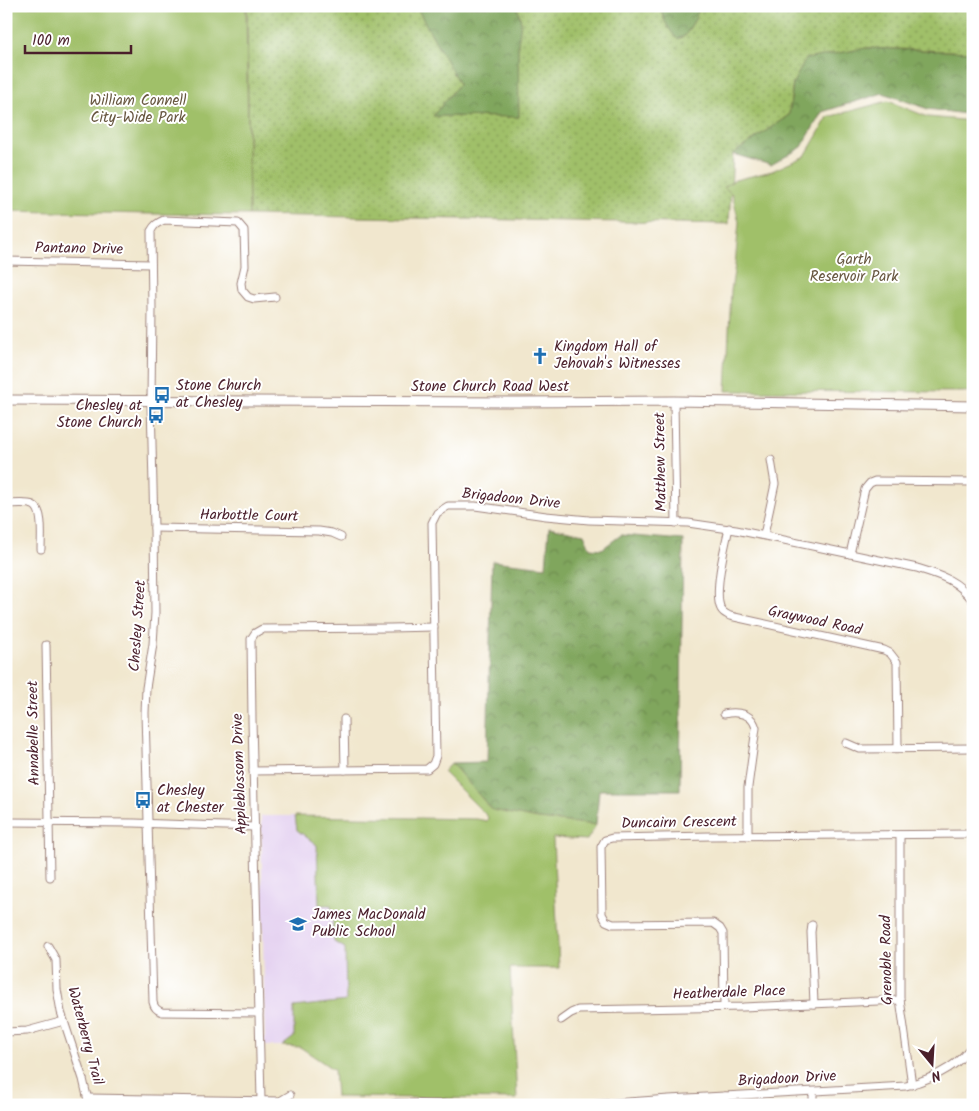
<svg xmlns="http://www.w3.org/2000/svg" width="979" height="1111" viewBox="0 0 979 1111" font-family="Kalam,sans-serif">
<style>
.built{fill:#e5d3f1}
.grass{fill:url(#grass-dots);stroke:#75704a}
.forest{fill:url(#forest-crowns);stroke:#656244}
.park{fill:#a0c069;stroke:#75704a}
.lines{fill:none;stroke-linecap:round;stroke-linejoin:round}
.street-casing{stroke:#9e837c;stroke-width:9}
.secondary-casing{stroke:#9e837c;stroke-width:11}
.street{stroke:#fff;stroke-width:7}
.secondary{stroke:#fff;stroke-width:9}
.labels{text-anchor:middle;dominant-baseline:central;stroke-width:4;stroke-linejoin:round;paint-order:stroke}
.park-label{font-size:15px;fill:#685741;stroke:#fff}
.street-label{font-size:15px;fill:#4a1f2b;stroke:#fff}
.poi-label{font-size:15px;fill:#4a1f2b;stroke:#fff;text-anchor:start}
</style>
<defs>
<pattern id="grass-dots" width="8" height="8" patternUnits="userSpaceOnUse" patternTransform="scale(1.25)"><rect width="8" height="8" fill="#a0c069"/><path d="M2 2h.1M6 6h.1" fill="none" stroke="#849b57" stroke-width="1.8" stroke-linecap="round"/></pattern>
<pattern id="forest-crowns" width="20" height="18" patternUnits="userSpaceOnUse" patternTransform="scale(1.25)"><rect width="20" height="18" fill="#80a65d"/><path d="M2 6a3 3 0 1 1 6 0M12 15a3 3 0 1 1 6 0" fill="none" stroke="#6b874d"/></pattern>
</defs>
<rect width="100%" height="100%" fill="#fff"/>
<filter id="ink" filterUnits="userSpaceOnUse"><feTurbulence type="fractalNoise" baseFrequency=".02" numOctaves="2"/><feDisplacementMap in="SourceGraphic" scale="10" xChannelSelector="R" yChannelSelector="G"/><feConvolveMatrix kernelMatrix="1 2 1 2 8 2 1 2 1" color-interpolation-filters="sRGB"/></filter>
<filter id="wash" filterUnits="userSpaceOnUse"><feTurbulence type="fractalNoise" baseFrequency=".0096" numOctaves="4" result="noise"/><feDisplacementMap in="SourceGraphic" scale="20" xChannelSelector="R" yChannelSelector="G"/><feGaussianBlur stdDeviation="1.12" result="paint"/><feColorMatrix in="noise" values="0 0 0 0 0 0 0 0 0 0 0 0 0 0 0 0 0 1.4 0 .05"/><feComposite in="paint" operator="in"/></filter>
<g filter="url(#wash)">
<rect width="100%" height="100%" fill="#f1e7ce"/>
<!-- built -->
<polygon class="built" points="261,816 295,816 297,830 317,845 319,905 331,905 334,942 345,948 346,1001 294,1007 294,1037 282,1046 265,1046"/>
<!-- grass -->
<polygon class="grass" points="247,6 973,6 973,52 866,48 793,83 789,115 733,154 729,224 249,215"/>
<!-- forest -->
<g class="forest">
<polygon points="410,6 517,6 521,21 518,44 519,117 433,116 459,84 417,8"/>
<path d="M661,6h39l-5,13 -10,17 -8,3c-8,-10 -15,-19 -16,-33z"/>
<polygon points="866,48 973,52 973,115 928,109 883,93 822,112 802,147 771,165 733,154 789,115 793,83 806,59"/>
<polygon points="549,527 584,534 590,548 602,549 621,535 683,540 680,790 599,790 596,825 538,819 492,810 451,763 487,762 492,561 546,567"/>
</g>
<!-- park -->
<g class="park">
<polygon points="6,6 246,6 249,215 150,214 6,211"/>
<polygon points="888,101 928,117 973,121 973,392 726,391 731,291 735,265 739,222 732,194 724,187 735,180 772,171 805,156 828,117"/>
<polygon points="451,763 492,810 538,819 596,825 587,840 553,838 559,968 510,968 517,1099 336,1097 334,1070 300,1047 282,1046 294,1037 294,1007 346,1001 345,948 334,942 331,905 319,905 317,845 297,830 295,816 477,819 487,821 488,817 443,772"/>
</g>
</g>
<g filter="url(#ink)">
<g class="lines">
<!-- street casing -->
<g class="street-casing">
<g id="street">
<polyline points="6,261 151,264"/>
<polyline points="674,401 676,523"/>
<path d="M6,504c8,0 20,-2 27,1 11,4 8,34 8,44"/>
<polyline points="154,528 319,531 332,533 341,537"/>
<path d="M729,528c-4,17 -16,66 -8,81 2,4 5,5 9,7l154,34 6,3 7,9 1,86"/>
<polyline points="764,535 775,484 771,460"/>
<polyline points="850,554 865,489 870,483 875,481 973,482"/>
<polyline points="46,645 50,877"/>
<path d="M724,714c9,-2 22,-2 28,6 2,2 3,5 4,8l-8,59v49"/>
<polyline points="344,719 345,770"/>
<polyline points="846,743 860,749 973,748"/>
<path d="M253,771l174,-2 6,-5 3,-8 -4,-233 5,-10 11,-7h27l71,10 43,4 99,3 48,7 181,38c23,7 41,12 56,33"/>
<polyline points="6,822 134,823 255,827"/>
<polyline points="900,835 900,999 912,1085"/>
<polyline points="812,925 811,932 814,1004"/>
<polyline points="48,946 56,960 57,989 61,1012 83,1079 89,1105"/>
<polyline points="724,1006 723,933 720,928 713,923 613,924 606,921 602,914 601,847 605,840 612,838 710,836 973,834"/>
<path d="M259,1013l-97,-1c-6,-2 -8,-5 -9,-10l-8,-289 1,-25 7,-44 2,-31 -1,-85 -3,-127 1,-92 -1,-78c3,-6 6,-8 13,-11l74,3 6,7 1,36 -4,17 1,7 6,7 6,2 21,-2"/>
<polyline points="561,1020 571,1013 578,1010 743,1007 900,1000"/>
<polyline points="6,1032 27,1031 64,1021"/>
<polyline points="813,1092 813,1105"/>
<polyline points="725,1096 725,1105"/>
<polyline points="88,1098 280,1101 290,1095"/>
<polyline points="261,1100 252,720 251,639 255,633 262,629 390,628 434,627"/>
<polyline points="389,1105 396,1103 485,1105"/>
<path d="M587,1105l82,-6 237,-13c25,-7 54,-19 67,-43"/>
</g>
</g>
<!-- secondary casing -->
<g class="secondary-casing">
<polyline id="secondary" points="6,400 520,402 674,401 973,406"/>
</g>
<!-- street -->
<use href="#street" class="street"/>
<!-- secondary -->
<use href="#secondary" class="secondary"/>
</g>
</g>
<!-- icons -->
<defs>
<g id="church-bare" transform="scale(1.35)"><path d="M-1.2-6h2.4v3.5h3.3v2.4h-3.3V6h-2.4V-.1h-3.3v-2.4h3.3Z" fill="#1f6fb2" stroke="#fff" stroke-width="2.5" paint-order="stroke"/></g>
<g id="bus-bare" transform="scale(1.35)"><path d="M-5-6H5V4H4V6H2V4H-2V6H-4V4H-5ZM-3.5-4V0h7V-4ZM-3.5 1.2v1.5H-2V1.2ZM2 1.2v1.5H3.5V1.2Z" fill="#1f6fb2" stroke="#fff" stroke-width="2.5" paint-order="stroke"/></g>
<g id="school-bare" transform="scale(1.35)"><path d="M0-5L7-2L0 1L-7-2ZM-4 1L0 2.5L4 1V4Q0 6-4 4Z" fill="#1f6fb2" stroke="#fff" stroke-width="2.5" paint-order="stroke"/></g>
</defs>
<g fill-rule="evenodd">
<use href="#church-bare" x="540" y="356"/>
<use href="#bus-bare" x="162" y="395"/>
<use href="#bus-bare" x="156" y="415"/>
<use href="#bus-bare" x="143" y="800"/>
<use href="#school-bare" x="298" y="924"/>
</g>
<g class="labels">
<!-- park labels -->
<g class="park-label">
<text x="138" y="101">William Connell<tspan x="138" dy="17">City-Wide Park</tspan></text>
<text x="854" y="260">Garth<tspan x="854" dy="17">Reservoir Park</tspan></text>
</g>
<!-- street labels -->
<g class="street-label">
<text transform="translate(79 249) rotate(1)">Pantano Drive</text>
<text x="490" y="387">Stone Church Road West</text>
<text transform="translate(661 462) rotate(-91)">Matthew Street</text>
<text transform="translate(511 499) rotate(6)">Brigadoon Drive</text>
<text transform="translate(249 516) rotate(1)">Harbottle Court</text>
<text transform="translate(815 621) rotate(12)">Graywood Road</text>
<text transform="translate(138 626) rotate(-86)">Chesley Street</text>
<text transform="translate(34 733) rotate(-91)">Annabelle Street</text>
<text transform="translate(240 774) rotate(-92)">Appleblossom Drive</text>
<text transform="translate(679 823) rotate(-1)">Duncairn Crescent</text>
<text transform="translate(887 960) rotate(-91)">Grenoble Road</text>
<text transform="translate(729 993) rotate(-2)">Heatherdale Place</text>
<text transform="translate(85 1036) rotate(75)">Waterberry Trail</text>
<text transform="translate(787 1079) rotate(-3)">Brigadoon Drive</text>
</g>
<!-- poi labels -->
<g class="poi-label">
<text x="554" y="347">Kingdom Hall of<tspan x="554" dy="17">Jehovah's Witnesses</tspan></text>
<text x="176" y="386">Stone Church<tspan x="176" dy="17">at Chesley</tspan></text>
<text x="142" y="406" text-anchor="end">Chesley at<tspan x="142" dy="17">Stone Church</tspan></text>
<text x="157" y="791">Chesley<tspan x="157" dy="17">at Chester</tspan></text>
<text x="312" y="915">James MacDonald<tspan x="312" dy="17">Public School</tspan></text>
</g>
</g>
<!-- margin -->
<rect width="979" height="1111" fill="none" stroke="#fff" stroke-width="25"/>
<!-- north arrow -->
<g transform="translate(932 1064) rotate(162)" stroke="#ffffff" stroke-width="4" paint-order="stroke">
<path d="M0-4L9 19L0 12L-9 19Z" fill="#4a1f2b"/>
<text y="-8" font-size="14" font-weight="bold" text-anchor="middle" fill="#4a1f2b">N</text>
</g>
<!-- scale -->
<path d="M25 45v8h106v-8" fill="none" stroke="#4a1f2b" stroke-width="2.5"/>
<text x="32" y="45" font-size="15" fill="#4a1f2b" stroke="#ffffff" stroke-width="4" paint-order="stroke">100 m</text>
</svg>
